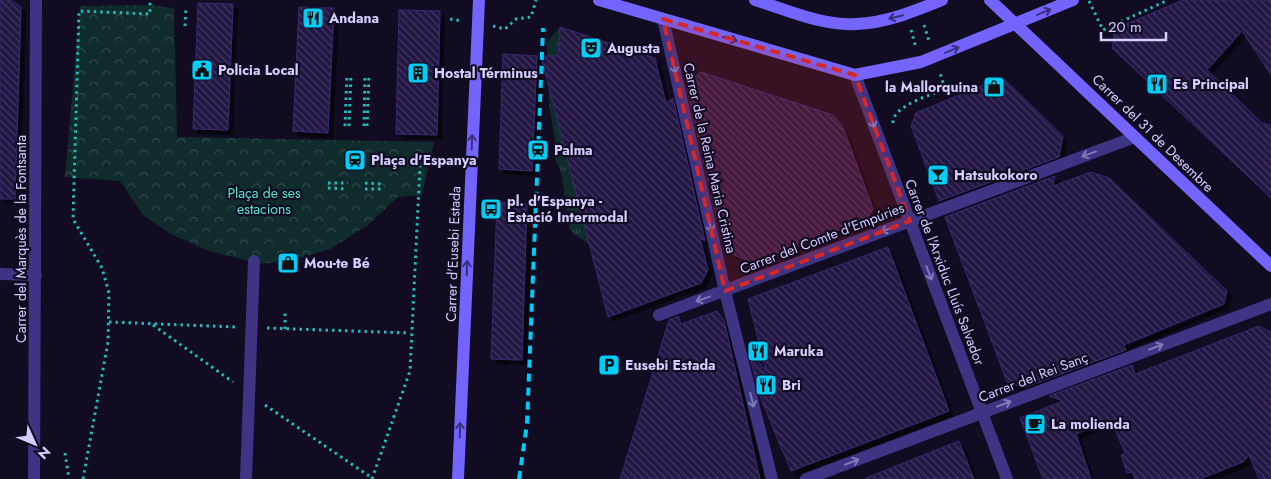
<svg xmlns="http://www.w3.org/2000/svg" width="1271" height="479" viewBox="0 0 1271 479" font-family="Jost,sans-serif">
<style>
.grass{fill:url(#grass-tufts)}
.park{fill:url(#park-crowns)}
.building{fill:url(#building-back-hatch);stroke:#3b2772;filter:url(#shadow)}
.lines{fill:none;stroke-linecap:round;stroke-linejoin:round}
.path{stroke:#26b8ba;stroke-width:3;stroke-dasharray:2.5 4;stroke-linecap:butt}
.pedestrian{stroke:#3d3484;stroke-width:12}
.minor{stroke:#3d3484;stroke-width:12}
.tertiary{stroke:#3d3484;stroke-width:12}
.secondary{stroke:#7364ff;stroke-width:12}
.rail{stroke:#00ccf8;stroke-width:4;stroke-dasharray:8 6;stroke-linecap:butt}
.oneway{stroke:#382f7a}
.oneway2{stroke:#8279bb}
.marked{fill:#d62828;fill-opacity:0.2;stroke:#d62828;stroke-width:4;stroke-dasharray:10 6;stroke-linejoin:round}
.labels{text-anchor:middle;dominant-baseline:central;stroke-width:4.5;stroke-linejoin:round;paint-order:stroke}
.poi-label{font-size:14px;font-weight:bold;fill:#d6cdff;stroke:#110c22;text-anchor:start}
.street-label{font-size:14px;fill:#d6cdff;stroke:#110c22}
.park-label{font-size:14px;fill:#51e6cc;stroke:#110c22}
</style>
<defs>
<pattern id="grass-tufts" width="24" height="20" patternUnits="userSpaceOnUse" patternTransform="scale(1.25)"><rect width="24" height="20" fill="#0f2b2c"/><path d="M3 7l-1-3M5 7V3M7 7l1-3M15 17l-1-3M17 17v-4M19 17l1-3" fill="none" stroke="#31494c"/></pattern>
<pattern id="park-crowns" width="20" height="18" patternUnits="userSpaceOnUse" patternTransform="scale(1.25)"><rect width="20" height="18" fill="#0f2b2c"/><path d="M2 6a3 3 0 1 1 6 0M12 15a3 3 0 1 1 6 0" fill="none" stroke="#31494c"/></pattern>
<pattern id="building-back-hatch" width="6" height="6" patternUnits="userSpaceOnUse" patternTransform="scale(1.25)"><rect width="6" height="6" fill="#231744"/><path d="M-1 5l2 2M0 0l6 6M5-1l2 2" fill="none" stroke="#423860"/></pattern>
<filter id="shadow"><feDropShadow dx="4.5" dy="4.5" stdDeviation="0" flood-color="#0009"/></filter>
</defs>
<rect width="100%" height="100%" fill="#110c22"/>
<!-- grass -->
<polygon class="grass" points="560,27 592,246 574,234 570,229 561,172 555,159 555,139 549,105 547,50 547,42"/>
<!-- park -->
<polygon class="park" points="150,5 174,8 177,137 434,142 422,195 398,197 368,225 330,249 298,259 261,264 209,251 169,233 143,215 120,181 65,177 80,6"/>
<!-- building -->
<g class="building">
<polygon points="0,0 11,0 21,7 15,199 0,199"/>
<polygon points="1183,0 1271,0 1271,75 1242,31 1207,70 1262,123 1271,125 1271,198 1112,48 1115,29"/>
<polygon points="198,3 233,4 228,130 193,129"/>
<polygon points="299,7 334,8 328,133 293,131"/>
<polygon points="399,10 440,11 437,135 396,134"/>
<polygon points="560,27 655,58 666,103 673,98 705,241 700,238 708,270 701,283 608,317 541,56 558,56"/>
<polygon points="503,54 537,56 532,171 499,169"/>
<polygon points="701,72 833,115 843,127 873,209 867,220 752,263 724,250 686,85"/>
<polygon points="1002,77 1063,136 1059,157 939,201 911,126 916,113"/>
<polygon points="1091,172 1109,178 1227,291 1224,304 1124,345 1126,350 1024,388 1007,382 945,217 1055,176 1053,186"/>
<polygon points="508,202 527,204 522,360 491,359 497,203"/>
<polygon points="888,247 949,411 791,471 759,394 748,349 766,371 748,299"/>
<polygon points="717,311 724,320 760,479 620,479 669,320 678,316 681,324"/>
<polygon points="1259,326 1271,332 1271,479 1259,479 1249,455 1243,462 1200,479 1135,479 1132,472 1127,473 1121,455 1125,453 1111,420 1076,434 1091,479 1043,479 1020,418 1063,401 1049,396 1132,365 1135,374"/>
<polygon points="959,441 974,479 866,479 866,478"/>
</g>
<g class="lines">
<!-- path -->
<g class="path">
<polyline points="1089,1 1103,30 1168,0"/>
<polyline points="450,19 462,21"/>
<polyline points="924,25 929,41"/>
<polyline points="185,26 186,7"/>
<polyline points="493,26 505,29 516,19 531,17 536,0"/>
<polyline points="911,30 916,48"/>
<path d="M893,123c-1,-17 38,-28 52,-34l-5,-16"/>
<polyline points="345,126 347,74"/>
<polyline points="349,126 351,74"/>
<polyline points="364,126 365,74"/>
<polyline points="367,126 369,74"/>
<polyline points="328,183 348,183"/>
<polyline points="365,183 384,184"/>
<polyline points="328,188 347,189"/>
<polyline points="365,189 384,189"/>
<polyline points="109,322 236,327"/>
<polyline points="153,325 233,382"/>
<polyline points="267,328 410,333"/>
<polyline points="285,329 285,313"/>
<polyline points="265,405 372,478"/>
<polyline points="65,453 69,479"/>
<polyline points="83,479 108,342 109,293 102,268 73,219 79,11 150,14 150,0"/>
<polyline points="372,479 410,371 420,166"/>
</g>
<!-- pedestrian -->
<polyline class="pedestrian" points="246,479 254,261"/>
<!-- minor -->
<g class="minor">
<polyline points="663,19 725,291 772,479"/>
<polyline points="0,274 36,275"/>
<polyline points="659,315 1135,137"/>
<polyline points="806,479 1271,304"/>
</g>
<!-- tertiary -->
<g class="tertiary">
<polyline points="855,75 1007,479"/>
<polyline points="34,479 36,0"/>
</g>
<!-- secondary -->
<g class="secondary">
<polyline points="599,0 855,75 921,62 1073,0"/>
<path d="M755,0c32,10 67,26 101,24 30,-1 59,-13 86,-24"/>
<polyline points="990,0 1271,266"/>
<polyline points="458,479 479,0"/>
</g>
<!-- rail -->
<polyline class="rail" points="519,479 527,424 543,28"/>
</g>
<!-- one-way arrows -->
<defs><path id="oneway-shaft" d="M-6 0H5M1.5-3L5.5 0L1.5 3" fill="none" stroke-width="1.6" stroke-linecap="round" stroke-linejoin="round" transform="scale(1.25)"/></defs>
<g class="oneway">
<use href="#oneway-shaft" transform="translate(1044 12) rotate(-22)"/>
<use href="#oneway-shaft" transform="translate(896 17) rotate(166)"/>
<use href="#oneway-shaft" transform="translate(730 39) rotate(16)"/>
<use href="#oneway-shaft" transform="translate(952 50) rotate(-22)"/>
<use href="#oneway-shaft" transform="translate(472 142) rotate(-88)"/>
<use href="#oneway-shaft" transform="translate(467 268) rotate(-88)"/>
<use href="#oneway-shaft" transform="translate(460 430) rotate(-88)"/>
</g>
<g class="oneway2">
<use href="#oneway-shaft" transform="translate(674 66) rotate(77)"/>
<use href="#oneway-shaft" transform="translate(872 121) rotate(70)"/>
<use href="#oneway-shaft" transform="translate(1089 154) rotate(160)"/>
<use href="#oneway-shaft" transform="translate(710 225) rotate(77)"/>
<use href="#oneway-shaft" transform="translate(888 229) rotate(159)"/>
<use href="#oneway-shaft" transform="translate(929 273) rotate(69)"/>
<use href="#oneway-shaft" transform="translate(703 299) rotate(160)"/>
<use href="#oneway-shaft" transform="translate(1156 347) rotate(-21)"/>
<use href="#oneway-shaft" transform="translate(752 400) rotate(76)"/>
<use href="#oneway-shaft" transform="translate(1004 404) rotate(-21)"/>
<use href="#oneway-shaft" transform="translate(852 462) rotate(-21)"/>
</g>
<!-- marked area -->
<path class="marked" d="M663,19l192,56 55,146 -185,70z"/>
<!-- icons -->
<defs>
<g id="restaurant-square" transform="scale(1.125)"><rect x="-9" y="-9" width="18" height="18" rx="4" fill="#00ccf8" stroke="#110c22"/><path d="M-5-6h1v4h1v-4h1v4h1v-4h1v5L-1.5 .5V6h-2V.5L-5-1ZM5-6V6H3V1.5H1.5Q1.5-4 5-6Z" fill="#111"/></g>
<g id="theatre-square" transform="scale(1.125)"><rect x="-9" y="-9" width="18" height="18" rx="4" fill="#00ccf8" stroke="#110c22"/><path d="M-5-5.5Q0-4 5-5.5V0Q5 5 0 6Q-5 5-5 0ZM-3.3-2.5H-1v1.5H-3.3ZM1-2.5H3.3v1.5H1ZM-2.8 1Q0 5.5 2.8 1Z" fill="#111"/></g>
<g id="civic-square" transform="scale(1.125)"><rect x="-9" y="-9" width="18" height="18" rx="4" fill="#00ccf8" stroke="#110c22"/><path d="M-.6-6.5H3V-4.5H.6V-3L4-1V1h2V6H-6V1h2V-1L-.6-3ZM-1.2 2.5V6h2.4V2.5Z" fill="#111"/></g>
<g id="building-square" transform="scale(1.125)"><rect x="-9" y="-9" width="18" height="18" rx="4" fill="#00ccf8" stroke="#110c22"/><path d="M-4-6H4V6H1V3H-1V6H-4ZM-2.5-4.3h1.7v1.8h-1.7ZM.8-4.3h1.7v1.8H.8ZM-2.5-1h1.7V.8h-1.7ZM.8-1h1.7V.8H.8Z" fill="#111"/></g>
<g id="shop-square" transform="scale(1.125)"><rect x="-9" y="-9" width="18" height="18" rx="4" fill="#00ccf8" stroke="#110c22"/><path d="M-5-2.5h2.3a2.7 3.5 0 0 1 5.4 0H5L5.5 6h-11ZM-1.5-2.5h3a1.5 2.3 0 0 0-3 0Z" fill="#111"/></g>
<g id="station-square" transform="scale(1.125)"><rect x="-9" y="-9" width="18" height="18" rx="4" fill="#00ccf8" stroke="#110c22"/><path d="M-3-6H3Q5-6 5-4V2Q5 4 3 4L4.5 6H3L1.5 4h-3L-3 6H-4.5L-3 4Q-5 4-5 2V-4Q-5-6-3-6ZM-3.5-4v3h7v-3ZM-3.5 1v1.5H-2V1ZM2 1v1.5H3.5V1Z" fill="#111"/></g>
<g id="bar-square" transform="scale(1.125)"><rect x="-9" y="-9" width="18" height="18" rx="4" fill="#00ccf8" stroke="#110c22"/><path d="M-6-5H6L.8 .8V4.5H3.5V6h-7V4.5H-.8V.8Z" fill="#111"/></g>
<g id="bus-square" transform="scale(1.125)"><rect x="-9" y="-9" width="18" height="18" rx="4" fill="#00ccf8" stroke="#110c22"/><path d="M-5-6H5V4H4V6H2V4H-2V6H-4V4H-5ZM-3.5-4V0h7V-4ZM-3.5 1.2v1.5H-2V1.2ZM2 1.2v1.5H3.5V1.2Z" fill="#111"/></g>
<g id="parking-square" transform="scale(1.125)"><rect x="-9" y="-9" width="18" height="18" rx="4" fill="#00ccf8" stroke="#110c22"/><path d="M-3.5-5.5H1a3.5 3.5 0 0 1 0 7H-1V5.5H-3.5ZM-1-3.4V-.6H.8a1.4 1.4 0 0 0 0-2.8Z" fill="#111"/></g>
<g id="cafe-square" transform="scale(1.125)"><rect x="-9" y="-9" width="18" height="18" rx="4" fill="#00ccf8" stroke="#110c22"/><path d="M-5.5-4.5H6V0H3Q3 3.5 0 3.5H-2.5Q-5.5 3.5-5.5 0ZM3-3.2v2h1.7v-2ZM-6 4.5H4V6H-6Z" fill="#111"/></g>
</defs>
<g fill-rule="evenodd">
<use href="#restaurant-square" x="313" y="18"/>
<use href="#theatre-square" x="591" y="48"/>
<use href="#civic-square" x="202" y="70"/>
<use href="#building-square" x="418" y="73"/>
<use href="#restaurant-square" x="1157" y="84"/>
<use href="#shop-square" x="994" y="87"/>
<use href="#station-square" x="538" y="150"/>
<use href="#station-square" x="355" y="160"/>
<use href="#bar-square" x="938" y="175"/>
<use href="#bus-square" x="491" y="209"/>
<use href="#shop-square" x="288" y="263"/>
<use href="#restaurant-square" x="758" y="351"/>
<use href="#parking-square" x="609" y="365"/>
<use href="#restaurant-square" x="766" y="385"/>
<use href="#cafe-square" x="1035" y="424"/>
</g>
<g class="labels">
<!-- poi labels -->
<g class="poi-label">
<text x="329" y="18">Andana</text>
<text x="607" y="48">Augusta</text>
<text x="218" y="70">Policia Local</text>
<text x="434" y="73">Hostal Términus</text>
<text x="1173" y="84">Es Principal</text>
<text x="978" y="87" text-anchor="end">la Mallorquina</text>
<text x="554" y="150">Palma</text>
<text x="371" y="160">Plaça d'Espanya</text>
<text x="954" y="175">Hatsukokoro</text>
<text x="507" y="201">pl. d'Espanya -<tspan x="507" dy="16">Estació Intermodal</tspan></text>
<text x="304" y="263">Mou-te Bé</text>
<text x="774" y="351">Maruka</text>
<text x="625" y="365">Eusebi Estada</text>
<text x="782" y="385">Bri</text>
<text x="1051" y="424">La molienda</text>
</g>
<!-- street labels -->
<g class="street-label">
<text transform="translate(1153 133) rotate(44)">Carrer del 31 de Desembre</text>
<text transform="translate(710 158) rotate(77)">Carrer de la Reina Maria Cristina</text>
<text transform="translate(822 238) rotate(-21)">Carrer del Comte d'Empúries</text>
<text transform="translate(21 239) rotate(-90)">Carrer del Marquès de la Fontsanta</text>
<text transform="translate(453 254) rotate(-88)">Carrer d'Eusebi Estada</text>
<text transform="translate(945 272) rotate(69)">Carrer de l'Arxiduc Lluís Salvador</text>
<text transform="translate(1033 377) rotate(-21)">Carrer del Rei Sanç</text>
</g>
<!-- park labels -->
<g class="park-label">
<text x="264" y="193">Plaça de ses<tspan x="264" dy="16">estacions</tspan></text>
</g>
</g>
<!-- north arrow -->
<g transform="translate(35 444) rotate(134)" stroke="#110c22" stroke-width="4" paint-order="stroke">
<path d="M0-4L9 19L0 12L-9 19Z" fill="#d6cdff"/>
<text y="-8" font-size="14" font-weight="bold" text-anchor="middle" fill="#d6cdff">N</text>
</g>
<!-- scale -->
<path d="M1101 32v8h65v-8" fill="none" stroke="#d6cdff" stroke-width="2.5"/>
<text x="1108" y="32" font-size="15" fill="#d6cdff" stroke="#110c22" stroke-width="4" paint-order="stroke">20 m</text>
</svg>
